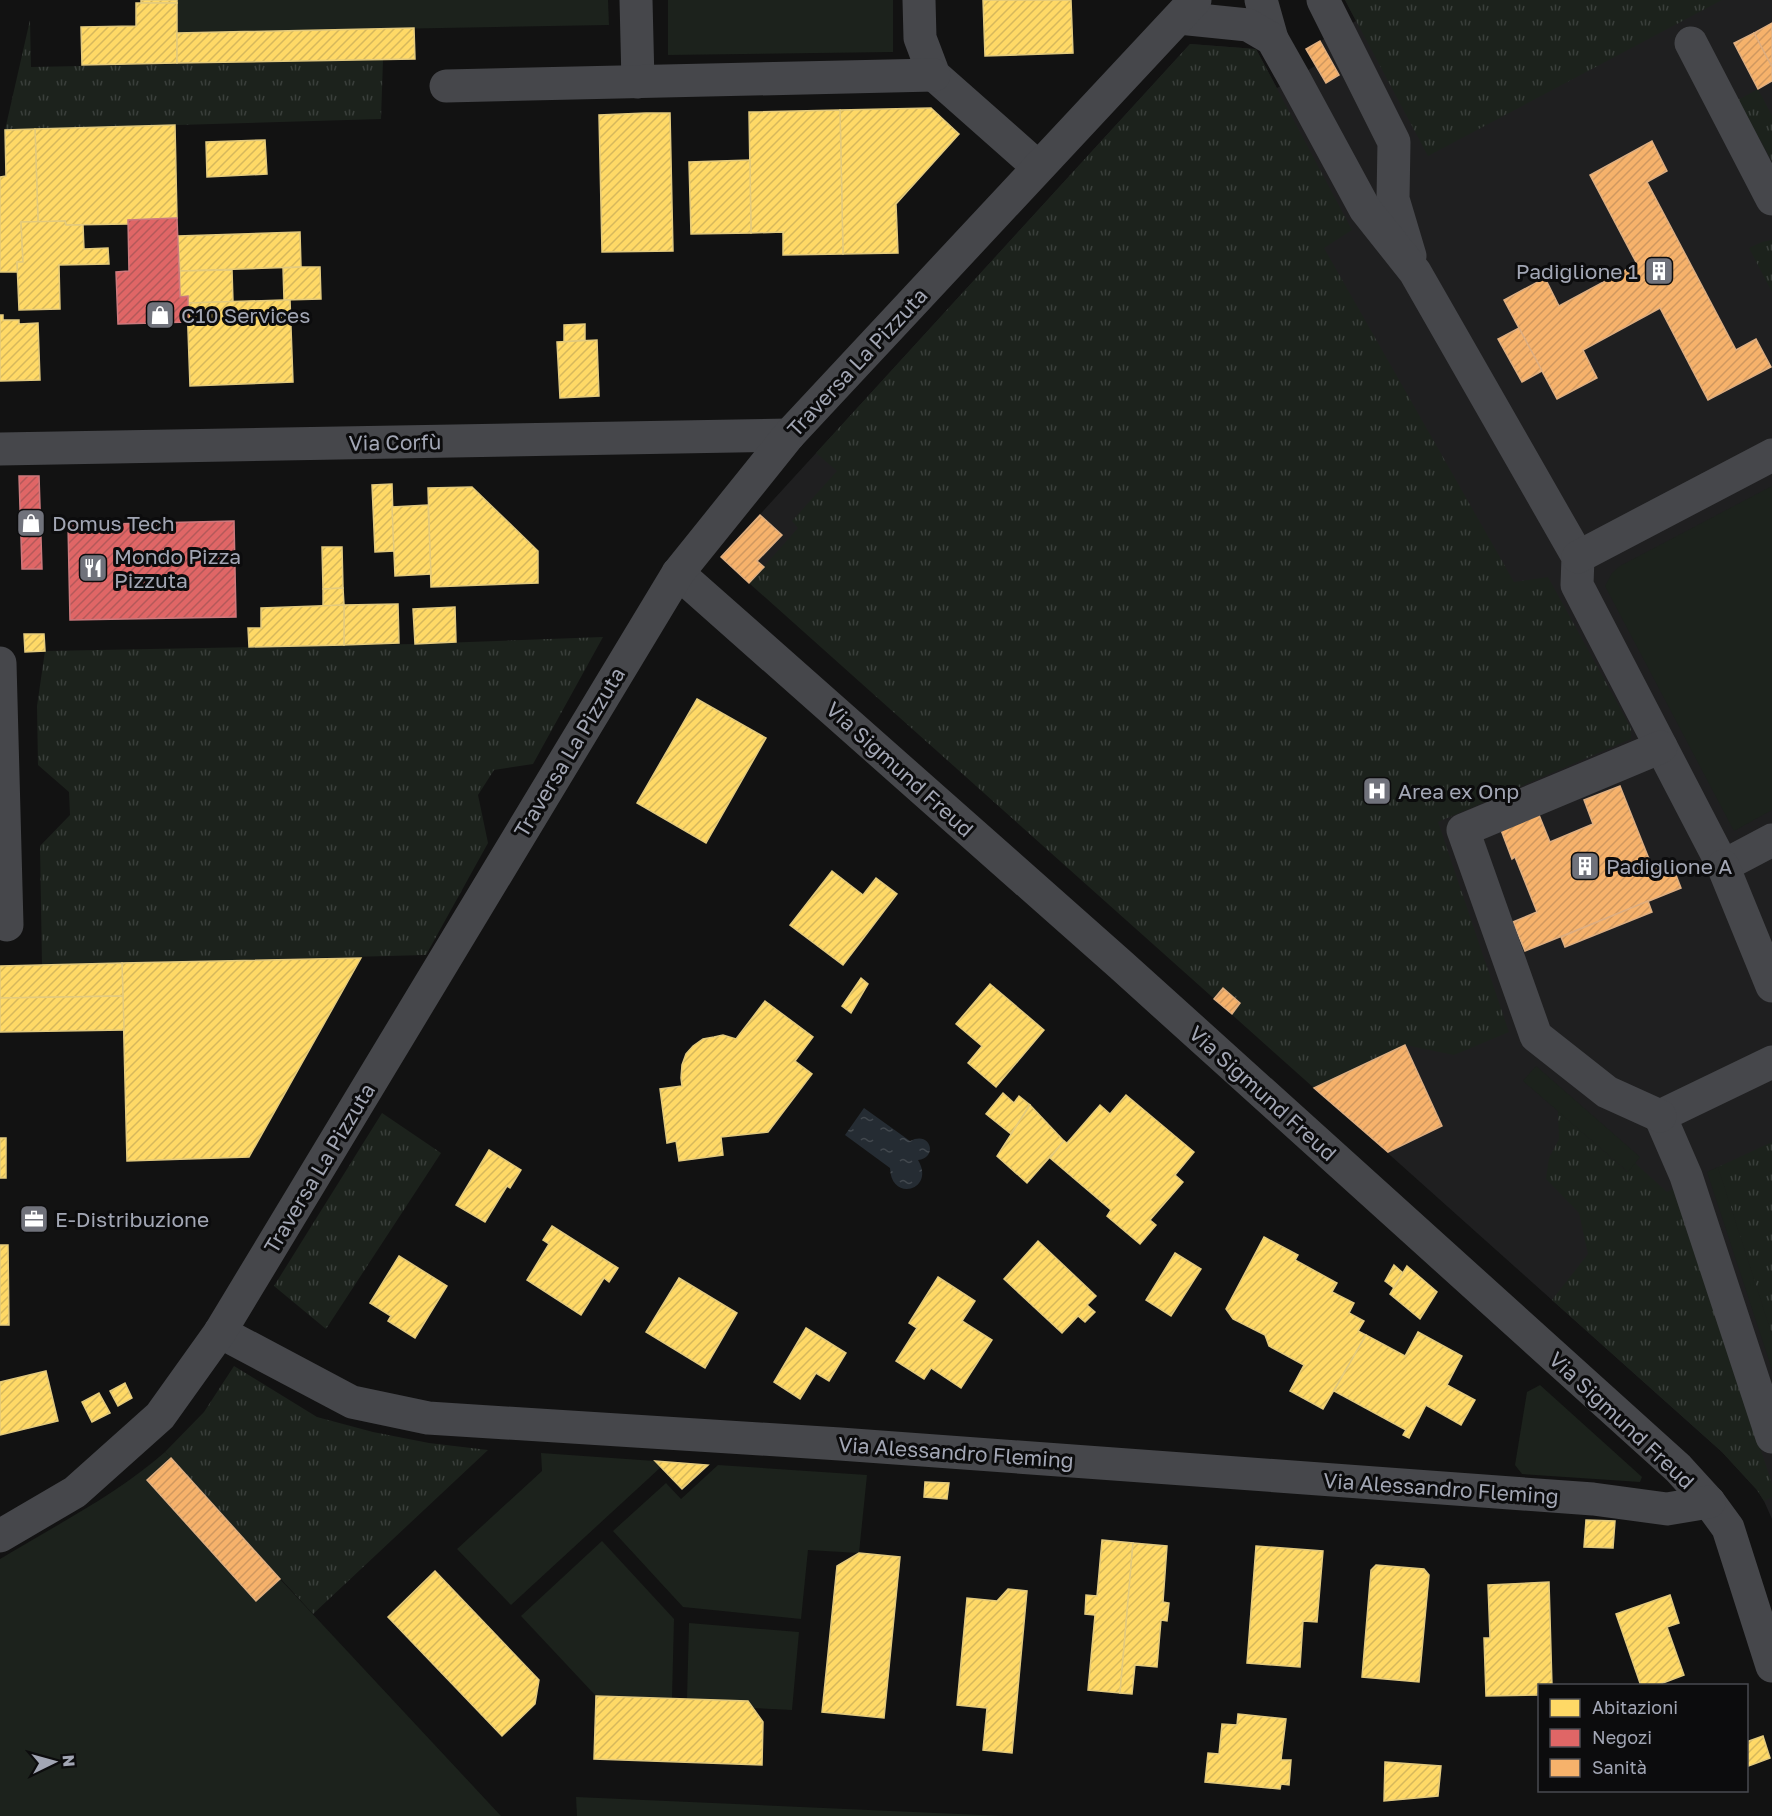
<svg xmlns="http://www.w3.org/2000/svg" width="1772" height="1816" viewBox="0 0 1772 1816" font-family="'Golos Text',sans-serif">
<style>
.built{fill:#1f1f20}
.grass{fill:url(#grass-tufts)}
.green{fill:#1c221c}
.water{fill:url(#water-ripples)}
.homes{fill:url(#homes-hatch);stroke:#e3ca7d;stroke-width:1.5}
.shops{fill:url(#shops-hatch);stroke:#cd797d;stroke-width:1.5}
.health{fill:url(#health-hatch);stroke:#ddae81;stroke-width:1.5}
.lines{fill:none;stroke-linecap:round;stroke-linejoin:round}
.minor{stroke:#46474b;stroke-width:33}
.labels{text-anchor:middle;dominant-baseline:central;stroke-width:6;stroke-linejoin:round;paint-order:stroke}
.poi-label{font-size:21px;fill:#a2a6b4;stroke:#0c0c0d;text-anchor:start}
.street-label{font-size:21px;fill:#a2a6b4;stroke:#0c0c0d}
</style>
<defs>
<pattern id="grass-tufts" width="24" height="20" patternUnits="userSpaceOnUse" patternTransform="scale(1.5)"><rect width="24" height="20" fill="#1c221c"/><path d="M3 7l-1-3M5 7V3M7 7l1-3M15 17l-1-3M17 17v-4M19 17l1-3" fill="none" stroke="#3a3f3b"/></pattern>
<pattern id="water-ripples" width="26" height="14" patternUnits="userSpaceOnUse" patternTransform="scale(1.5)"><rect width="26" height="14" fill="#252c33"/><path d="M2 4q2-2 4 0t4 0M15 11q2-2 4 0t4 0" fill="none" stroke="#42484e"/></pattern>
<pattern id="homes-hatch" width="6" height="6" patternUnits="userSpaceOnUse" patternTransform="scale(1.5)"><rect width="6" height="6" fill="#ffd966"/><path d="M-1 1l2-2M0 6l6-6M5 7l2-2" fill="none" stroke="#d6b85c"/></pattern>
<pattern id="shops-hatch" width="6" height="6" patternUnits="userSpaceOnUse" patternTransform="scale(1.5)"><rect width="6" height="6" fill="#e06666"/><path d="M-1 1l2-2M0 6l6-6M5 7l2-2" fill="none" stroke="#b4595a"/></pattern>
<pattern id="health-hatch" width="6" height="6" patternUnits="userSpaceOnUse" patternTransform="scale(1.5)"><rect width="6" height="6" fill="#f6b26b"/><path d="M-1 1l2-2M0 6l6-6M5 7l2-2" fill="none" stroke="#cf9860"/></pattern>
</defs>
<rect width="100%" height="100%" fill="#121212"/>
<!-- built -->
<polygon class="built" points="1345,0 1772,0 1772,1519 1764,1501 1757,1490 1722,1452 721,557 1190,44 1256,49 1277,88 1315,66 1306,49 1356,21"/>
<!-- grass -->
<g class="grass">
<polygon points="1345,0 1722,0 1428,156"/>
<polygon points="30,20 31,67 383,60 381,119 5,130"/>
<polygon points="1190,44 1256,49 1352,230 1324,248 1514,582 1548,577 1631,728 1631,739 1438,822 1509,1032 1454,1055 1405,1045 1314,1088 749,583 798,528 792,521 837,471 816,453"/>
<polygon points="1758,89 1772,116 1772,161 1738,100"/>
<polygon points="1772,240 1772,292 1749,248 1762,242"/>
<polygon points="603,637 533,764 494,770 478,795 488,843 426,955 42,965 40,846 70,815 69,792 38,765 37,706 45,651 415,644"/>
<polygon points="1558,1111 1627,1172 1635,1163 1667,1192 1675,1188 1772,1484 1772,1497 1764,1501 1757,1490 1722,1452 1552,1300 1588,1254 1579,1213 1546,1179 1549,1158 1559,1139"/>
<polygon points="382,1113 441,1153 326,1329 274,1286"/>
<polygon points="1772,1142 1772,1335 1718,1167"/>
<polygon points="234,1366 317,1417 373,1432 429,1443 488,1450 313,1614 165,1452 204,1412"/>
</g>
<!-- green -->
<g class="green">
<polygon points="177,0 608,0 609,25 177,33"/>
<polygon points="668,0 893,0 893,52 668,55"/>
<polygon points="1772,486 1772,810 1734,831 1605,586 1612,573 1620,566"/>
<polygon points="1536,1066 1640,1157 1628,1172 1523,1081"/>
<polygon points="1718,1167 1772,1335 1772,1370 1707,1172"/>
<polygon points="1540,1385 1642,1477 1640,1482 1522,1474 1515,1465 1527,1392"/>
<path d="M165,1452l6,6 -24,22 104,116 5,5 24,-22 221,237h-501v-257c56,-34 116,-64 165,-107z"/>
<polygon points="541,1453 655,1461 661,1467 511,1605 457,1549 542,1471"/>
<polygon points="718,1465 867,1475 859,1553 808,1550 801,1619 683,1607 613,1531 666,1483 681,1499"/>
<polygon points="602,1541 674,1619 672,1698 596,1696 521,1616"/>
<polygon points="689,1623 799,1632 792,1710 753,1708 748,1701 687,1699"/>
<polygon points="576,1797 1004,1816 577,1816"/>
</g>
<!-- water -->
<path class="water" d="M864,1108l46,33c20,-11 29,16 8,19 18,30 -27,43 -28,8l-45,-33z"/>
<!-- homes -->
<g class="homes">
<rect x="141" y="0" width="36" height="3"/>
<polygon points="983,0 1071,0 1073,53 985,56"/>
<polygon points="136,3 177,3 177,63 82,65 81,27 136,26"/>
<polygon points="414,28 415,59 177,63 177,33"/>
<polygon points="931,108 959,134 896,204 898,253 843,254 840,110"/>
<polygon points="840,110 843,254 783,255 783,232 751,233 749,112"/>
<polygon points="646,113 670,113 673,251 602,252 599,115"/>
<polygon points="175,125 177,218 128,220 128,224 66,225 65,221 38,222 35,129"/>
<polygon points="35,129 38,222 21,222 23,262 17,262 18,272 0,272 0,177 6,176 5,130"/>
<polygon points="265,140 267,174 207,177 206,142"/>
<polygon points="750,160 751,233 691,234 689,162"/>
<polygon points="65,221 66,225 83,225 84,249 108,248 109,264 59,265 60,309 19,310 17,262 23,262 21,222"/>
<polygon points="300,232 301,267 180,271 178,236"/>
<polygon points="301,267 320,267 321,299 284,300 283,268"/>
<polygon points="232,270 233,302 187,303 188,296 180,297 180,271"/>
<polygon points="284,300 290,300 293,382 190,386 187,303"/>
<polygon points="0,315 3,315 3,320 19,320 19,324 38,323 40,380 0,381"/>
<polygon points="585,324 585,340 564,342 564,325"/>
<polygon points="597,340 599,396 560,398 557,342"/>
<polygon points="392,484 394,551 375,552 372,485"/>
<polygon points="472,487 538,551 538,583 431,587 428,488"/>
<polygon points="428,505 431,574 395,576 392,507"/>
<polygon points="322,547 342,547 343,588 323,589"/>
<polygon points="343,588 344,605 323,606 323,589"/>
<polygon points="398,604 399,643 344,645 344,605"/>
<polygon points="344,605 344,645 249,647 248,628 261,628 261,608"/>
<polygon points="455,607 456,642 415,644 413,609"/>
<polygon points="24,634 44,634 45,651 25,652"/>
<polygon points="697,699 766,738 706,843 637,803"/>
<polygon points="832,871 863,895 876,878 897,894 843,965 790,925"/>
<polygon points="361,958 249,1157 127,1161 122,963"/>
<polygon points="122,963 123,996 0,998 0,966"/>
<polygon points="861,978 868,984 851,1013 842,1006"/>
<polygon points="990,984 1044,1030 996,1087 968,1063 982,1046 956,1024"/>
<polygon points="123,996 124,1030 0,1032 0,998"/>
<polygon points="765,1001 813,1037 795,1061 812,1074 768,1132 721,1137 723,1155 679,1161 676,1141 667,1143 660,1089 682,1086 681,1078 682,1065 686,1054 693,1046 703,1039 714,1037 723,1035 736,1039"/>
<polygon points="1003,1093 1014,1103 1019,1096 1030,1105 1011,1134 986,1114"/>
<polygon points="1126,1095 1194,1152 1175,1175 1183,1182 1150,1220 1156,1225 1140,1244 1107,1216 1111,1210 1050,1158 1064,1141 1067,1143 1100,1105 1110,1114"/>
<polygon points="1030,1105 1064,1141 1027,1183 997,1156"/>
<rect x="0" y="1138" width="6" height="40"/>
<polygon points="489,1150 521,1170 510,1188 507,1186 485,1222 456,1205"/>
<polygon points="552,1226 618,1268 609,1282 604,1278 581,1315 527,1280 549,1244 543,1240"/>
<polygon points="1264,1237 1298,1255 1295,1260 1337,1283 1332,1292 1354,1303 1349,1313 1364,1321 1358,1331 1366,1335 1323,1409 1290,1391 1304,1365 1269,1346 1265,1335 1233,1319 1226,1309"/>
<polygon points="1038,1241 1096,1296 1087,1305 1095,1312 1085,1322 1078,1316 1062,1333 1004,1279"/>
<polygon points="0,1245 8,1245 9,1325 0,1325"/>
<polygon points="1175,1253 1201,1269 1171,1316 1146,1300"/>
<polygon points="399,1256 447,1286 415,1338 388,1321 391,1316 370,1303"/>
<polygon points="1394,1265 1403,1273 1394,1288 1385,1281"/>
<polygon points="1407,1266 1437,1292 1420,1319 1390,1294"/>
<polygon points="938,1277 975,1301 962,1321 992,1340 961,1388 931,1368 924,1379 896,1361 917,1328 909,1323"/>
<polygon points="679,1278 737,1313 705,1368 646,1332"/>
<polygon points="806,1328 846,1353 829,1381 816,1373 800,1399 774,1382"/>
<polygon points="1418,1332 1462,1356 1447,1385 1475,1400 1461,1425 1426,1405 1409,1438 1403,1435 1406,1430 1334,1391 1366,1335 1405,1356"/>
<polygon points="46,1371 58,1421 0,1435 0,1382"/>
<polygon points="125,1383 132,1398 118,1406 110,1391"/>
<polygon points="99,1393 110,1413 92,1422 82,1402"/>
<polygon points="655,1461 708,1465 682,1489"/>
<polygon points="925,1482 949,1483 947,1499 924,1497"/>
<polygon points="1586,1520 1615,1521 1613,1548 1584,1547"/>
<polygon points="1102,1540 1133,1543 1120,1693 1088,1690 1095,1615 1085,1614 1086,1595 1097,1596"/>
<polygon points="1133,1543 1167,1546 1163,1602 1169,1603 1167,1621 1161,1620 1157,1667 1135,1665 1132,1694 1120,1693"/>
<polygon points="1256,1546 1323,1551 1317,1622 1303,1621 1300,1667 1247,1663"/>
<polygon points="859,1553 900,1557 884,1718 822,1712 837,1566"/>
<polygon points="1376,1565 1424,1569 1429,1575 1419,1682 1362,1677 1371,1570"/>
<polygon points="435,1571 539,1680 535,1704 502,1736 388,1617"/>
<polygon points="1549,1582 1552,1686 1540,1686 1540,1695 1486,1696 1484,1638 1490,1638 1488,1585"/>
<polygon points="1008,1589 1027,1591 1012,1753 983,1750 987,1708 957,1705 967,1598 997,1601"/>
<polygon points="1670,1595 1679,1623 1667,1627 1684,1675 1655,1686 1641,1686 1616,1614"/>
<polygon points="596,1696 748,1701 763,1722 762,1765 594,1759"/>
<polygon points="1238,1714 1286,1719 1281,1760 1291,1760 1289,1785 1281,1784 1280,1789 1205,1782 1208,1753 1219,1754 1222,1724 1237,1725"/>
<polygon points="1763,1736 1770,1758 1746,1767 1746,1742"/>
<polygon points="1385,1762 1441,1766 1438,1796 1384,1801"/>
</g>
<!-- shops -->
<g class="shops">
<polygon points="177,218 180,297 188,296 188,322 118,324 116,272 129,271 128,220"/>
<polygon points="19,476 39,476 42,569 22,569"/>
<polygon points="234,521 236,617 70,620 68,525"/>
</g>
<!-- health -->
<g class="health">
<polygon points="1772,23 1772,67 1754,33"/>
<polygon points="1754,33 1772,67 1772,81 1758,89 1734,43"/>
<polygon points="1320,41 1339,75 1326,83 1306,49"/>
<polygon points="1652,141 1667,171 1647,182 1736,350 1756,339 1771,367 1708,400 1660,308 1583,350 1597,378 1557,399 1504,300 1545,278 1559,306 1637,264 1590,175"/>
<polygon points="1519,328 1542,371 1522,382 1498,339"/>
<polygon points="760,515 782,535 757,561 764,567 749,583 721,557"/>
<polygon points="1620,786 1653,869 1671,862 1681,888 1525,951 1513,922 1537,912 1515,857 1512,859 1501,830 1539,815 1550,842 1593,824 1584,800"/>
<polygon points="1648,901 1652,912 1565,947 1561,937"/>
<polygon points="1223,988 1240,1003 1232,1014 1214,999"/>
<polygon points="1405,1045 1442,1126 1388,1152 1314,1088"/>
<polygon points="171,1458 280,1579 256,1601 147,1480"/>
</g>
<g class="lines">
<!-- minor -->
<g class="minor">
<polyline points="636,0 638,82"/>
<polyline points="919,0 920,38 934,75 1038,167"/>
<polyline points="1261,0 1272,39"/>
<polyline points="1323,0 1394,142 1393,199 1410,256"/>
<polyline points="1179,18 1248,25 1272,39 1294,78 1365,209 1415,272 1578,557 1577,585 1723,866 1772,840"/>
<polyline points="1691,43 1772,199"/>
<polyline points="446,86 934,75"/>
<polyline points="0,449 789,435"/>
<polyline points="1578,557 1772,455"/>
<polyline points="678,573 1121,965 1678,1468 1709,1502 1728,1528 1772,1666"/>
<polyline points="0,663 7,925"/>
<polyline points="1723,866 1772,986"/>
<polyline points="1772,1062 1660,1116 1686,1176 1772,1437"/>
<polyline points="1660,1116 1607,1092 1536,1036 1463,830 1661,747"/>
<polyline points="220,1332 352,1402 428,1418 840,1444 1593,1499 1667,1509 1709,1502"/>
<polyline points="0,1536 75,1492 160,1416 220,1332 678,573 789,435 1195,0"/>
</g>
</g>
<!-- icons -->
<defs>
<g id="building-square" transform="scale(1.5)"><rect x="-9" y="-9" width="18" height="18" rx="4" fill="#70727b" stroke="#0c0c0d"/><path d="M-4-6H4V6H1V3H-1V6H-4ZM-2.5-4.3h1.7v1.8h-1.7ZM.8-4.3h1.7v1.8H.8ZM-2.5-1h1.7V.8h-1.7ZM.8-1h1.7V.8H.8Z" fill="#fff"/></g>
<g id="shop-square" transform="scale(1.5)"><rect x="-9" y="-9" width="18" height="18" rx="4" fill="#70727b" stroke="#0c0c0d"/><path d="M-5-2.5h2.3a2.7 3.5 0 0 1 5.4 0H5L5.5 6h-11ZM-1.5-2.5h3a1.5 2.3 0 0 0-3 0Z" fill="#fff"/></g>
<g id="restaurant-square" transform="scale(1.5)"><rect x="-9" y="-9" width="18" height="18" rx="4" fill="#70727b" stroke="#0c0c0d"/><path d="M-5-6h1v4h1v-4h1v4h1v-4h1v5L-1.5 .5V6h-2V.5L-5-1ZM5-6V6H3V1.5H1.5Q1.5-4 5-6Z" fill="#fff"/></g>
<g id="hospital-square" transform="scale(1.5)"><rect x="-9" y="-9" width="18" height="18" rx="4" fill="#70727b" stroke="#0c0c0d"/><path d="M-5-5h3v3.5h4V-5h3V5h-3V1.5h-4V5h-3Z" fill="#fff"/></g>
<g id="office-square" transform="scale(1.5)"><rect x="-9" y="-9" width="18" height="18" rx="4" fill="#70727b" stroke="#0c0c0d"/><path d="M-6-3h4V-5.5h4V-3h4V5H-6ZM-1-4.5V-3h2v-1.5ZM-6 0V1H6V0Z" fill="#fff"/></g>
</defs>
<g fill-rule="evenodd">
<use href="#building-square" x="1659" y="271"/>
<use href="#shop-square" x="160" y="315"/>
<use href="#shop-square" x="31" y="523"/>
<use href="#restaurant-square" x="93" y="568"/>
<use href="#hospital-square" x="1377" y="791"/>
<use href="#building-square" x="1585" y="866"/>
<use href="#office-square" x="34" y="1219"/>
</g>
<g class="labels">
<!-- poi labels -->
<g class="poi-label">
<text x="1638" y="271" text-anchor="end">Padiglione 1</text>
<text x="181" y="315">C10 Services</text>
<text x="52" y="523">Domus Tech</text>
<text x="114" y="556">Mondo Pizza<tspan x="114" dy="24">Pizzuta</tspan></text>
<text x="1398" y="791">Area ex Onp</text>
<text x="1606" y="866">Padiglione A</text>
<text x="55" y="1219">E-Distribuzione</text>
</g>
<!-- street labels -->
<g class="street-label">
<text transform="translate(857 362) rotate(-47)">Traversa La Pizzuta</text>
<text transform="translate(395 442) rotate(-1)">Via Corfù</text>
<text transform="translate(569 752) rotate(-59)">Traversa La Pizzuta</text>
<text transform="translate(900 769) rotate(42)">Via Sigmund Freud</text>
<text transform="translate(1263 1093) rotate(42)">Via Sigmund Freud</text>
<text transform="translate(319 1168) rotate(-59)">Traversa La Pizzuta</text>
<text transform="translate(1622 1420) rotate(43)">Via Sigmund Freud</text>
<text transform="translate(956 1452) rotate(4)">Via Alessandro Fleming</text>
<text transform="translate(1441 1488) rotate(4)">Via Alessandro Fleming</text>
</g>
</g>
<!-- legend -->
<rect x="1538" y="1684" width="210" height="108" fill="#0c0c0d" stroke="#484a50" stroke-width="1.5"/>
<rect x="1550" y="1699" width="30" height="18" fill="#ffd966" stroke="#484a50" stroke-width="1.5"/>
<text x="1592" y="1714" font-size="18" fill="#a2a6b4">Abitazioni</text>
<rect x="1550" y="1729" width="30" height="18" fill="#e06666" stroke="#484a50" stroke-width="1.5"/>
<text x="1592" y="1744" font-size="18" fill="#a2a6b4">Negozi</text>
<rect x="1550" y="1759" width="30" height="18" fill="#f6b26b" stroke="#484a50" stroke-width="1.5"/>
<text x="1592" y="1774" font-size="18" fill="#a2a6b4">Sanità</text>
<!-- north arrow -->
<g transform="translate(54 1762) rotate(85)" stroke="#0c0c0d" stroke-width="4.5" paint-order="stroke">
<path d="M0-4.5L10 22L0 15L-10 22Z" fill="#a2a6b4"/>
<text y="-9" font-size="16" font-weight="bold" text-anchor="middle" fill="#a2a6b4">N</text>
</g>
</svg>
